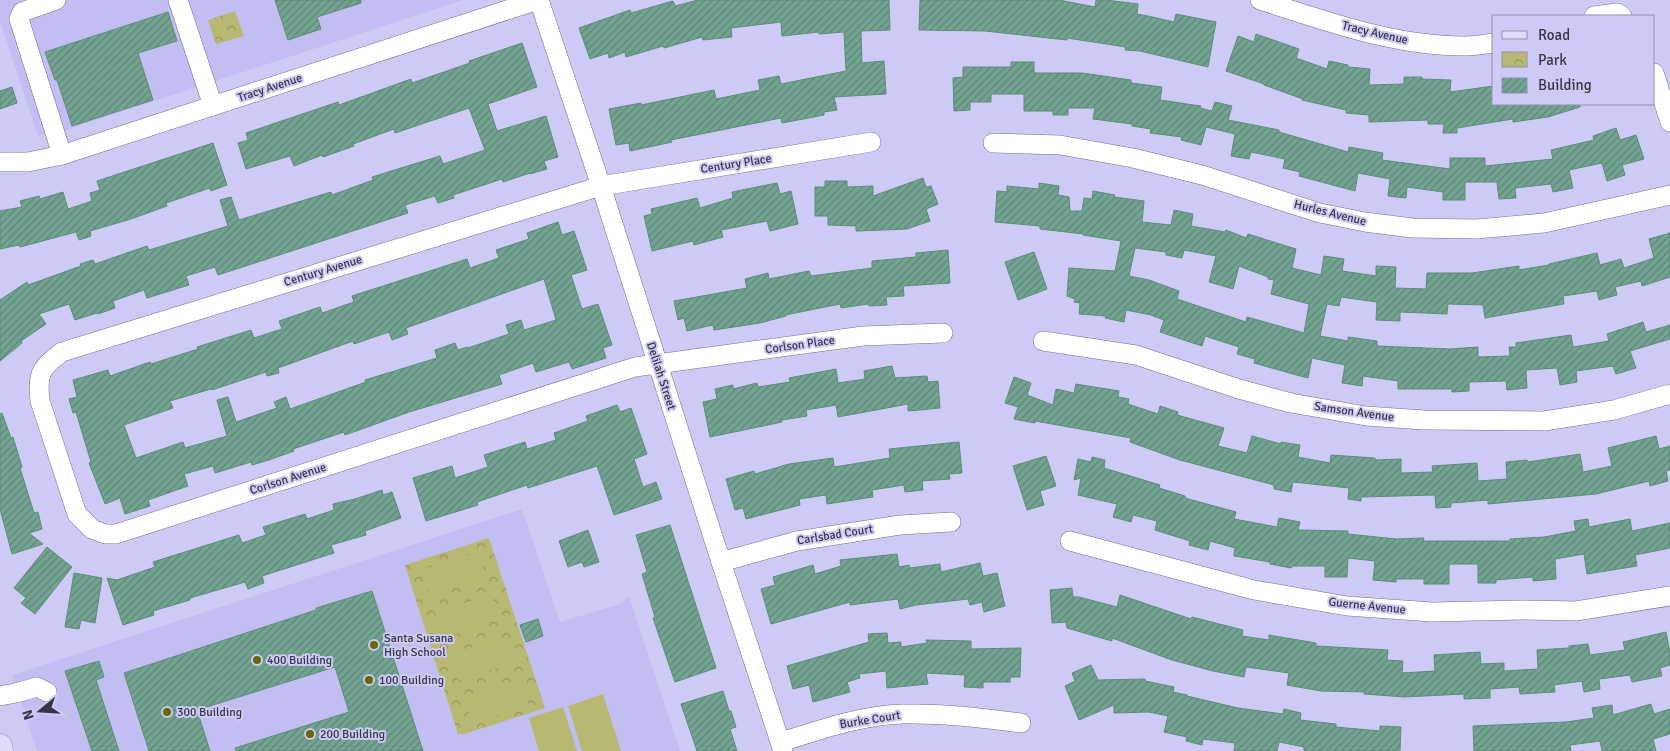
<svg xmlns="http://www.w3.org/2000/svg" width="1670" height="751" viewBox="0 0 1670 751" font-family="Signika,sans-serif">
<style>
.built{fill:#c3bef1}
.park{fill:url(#park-crowns)}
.garden{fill:#b7b871}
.building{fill:url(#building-hatch);stroke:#5b8c79;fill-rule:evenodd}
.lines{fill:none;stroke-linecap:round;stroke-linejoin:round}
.minor-casing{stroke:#716e95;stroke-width:20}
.major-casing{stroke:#9692bb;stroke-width:25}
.minor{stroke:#fff;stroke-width:19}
.major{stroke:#dfdcfb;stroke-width:24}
.poi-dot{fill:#686600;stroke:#cecaf6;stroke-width:2}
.labels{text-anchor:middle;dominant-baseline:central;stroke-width:4;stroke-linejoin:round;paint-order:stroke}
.street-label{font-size:12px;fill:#373647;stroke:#cecaf6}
.poi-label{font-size:12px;fill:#373647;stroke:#cecaf6;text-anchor:start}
</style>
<defs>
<pattern id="park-crowns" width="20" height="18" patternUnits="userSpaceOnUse" patternTransform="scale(1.25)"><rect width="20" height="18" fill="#b7b871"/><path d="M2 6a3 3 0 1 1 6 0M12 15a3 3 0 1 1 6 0" fill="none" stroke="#96965f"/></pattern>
<pattern id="building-hatch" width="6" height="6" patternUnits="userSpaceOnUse" patternTransform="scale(1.25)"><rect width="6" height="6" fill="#73a491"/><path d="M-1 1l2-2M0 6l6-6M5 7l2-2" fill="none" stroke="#5f8678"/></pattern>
</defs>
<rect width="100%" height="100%" fill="#cecaf6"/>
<!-- built -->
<g class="built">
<polygon points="0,0 463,0 63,131 38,136 0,21"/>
<polygon points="522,509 560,622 620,604 629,596 680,751 37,751 12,675"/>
</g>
<!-- park -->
<g class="park">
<polygon points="235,11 244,36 216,44 208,20"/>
<polygon points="489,538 545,708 461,735 461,733 458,734 405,565"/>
</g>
<!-- garden -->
<g class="garden">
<polygon points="477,552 486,577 429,595 421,570"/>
<polygon points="491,594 500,619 444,638 435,613"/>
<polygon points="505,637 514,662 458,680 449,655"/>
<polygon points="520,679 528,705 472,723 464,698"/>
<polygon points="603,694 621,751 582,751 568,706"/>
<polygon points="563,707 577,751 539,751 529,718"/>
</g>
<!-- building -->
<g class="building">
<polygon points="275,0 361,0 361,3 317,17 321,29 288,40"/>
<polygon points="698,0 889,0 890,30 861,31 862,63 884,61 886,94 834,97 837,110 824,112 824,115 782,123 781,118 671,140 672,142 630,151 629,143 616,145 609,109 641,103 641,105 714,90 716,99 760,90 758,80 779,76 781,84 846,71 844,32 819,34 819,32 782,36 781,22 731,28 732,37 703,40 702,37 664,48 663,46 626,57 625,52 609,58 608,53 590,59 579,28 630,10 631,13 673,1 675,6"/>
<polygon points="920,0 1059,0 1095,7 1096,0 1106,0 1138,4 1137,14 1148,16 1174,22 1176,14 1216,22 1208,67 1140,51 1125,50 1126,47 1067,38 1067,40 985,31 919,30"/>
<polygon points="168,12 177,41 138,53 153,100 72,126 57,80 55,80 45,52"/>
<polygon points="1256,34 1299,49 1296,58 1327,69 1329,61 1348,65 1348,67 1370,69 1369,85 1404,84 1404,77 1422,77 1422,79 1451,80 1450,92 1494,86 1494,104 1580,104 1580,107 1548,117 1513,122 1513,119 1457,128 1457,133 1443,133 1444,124 1428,124 1428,120 1369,122 1369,115 1346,113 1346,110 1302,100 1303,99 1264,85 1264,84 1226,71 1238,36 1254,42"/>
<polygon points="522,43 537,87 488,104 497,131 546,116 558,157 544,161 547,169 530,174 530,173 503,182 502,179 453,195 454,198 438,203 435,196 405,205 408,213 218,275 215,267 186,276 189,285 147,298 144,290 113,301 115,308 98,314 97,313 75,320 69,304 39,314 46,324 21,341 22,343 0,361 0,300 27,282 28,285 81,266 80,264 93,260 95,264 147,246 149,250 228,226 220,200 231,197 239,220 331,192 332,195 373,180 372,177 440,156 443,164 485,150 469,108 395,133 394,129 353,144 354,146 323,157 322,155 294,166 290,156 246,169 238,143 248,140 246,133 338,102 339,105 411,79 412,83 470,63 469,61"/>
<polygon points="1011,62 1034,62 1034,73 1082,73 1131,80 1131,83 1162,87 1160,100 1201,106 1200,108 1212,111 1215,102 1232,106 1228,120 1279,130 1279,132 1348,152 1349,147 1383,153 1382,160 1450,169 1450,158 1485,158 1485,166 1553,159 1551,150 1594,140 1593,136 1616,128 1620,140 1636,135 1644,159 1622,165 1625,175 1607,181 1602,163 1569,170 1573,188 1553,192 1551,184 1515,188 1516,198 1499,199 1497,182 1465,182 1465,200 1443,200 1443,192 1407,187 1406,198 1388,196 1390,179 1358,173 1355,191 1299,176 1300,172 1283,168 1285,159 1251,152 1249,159 1231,156 1235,134 1206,127 1201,145 1181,140 1182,137 1150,133 1151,129 1132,126 1132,124 1093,119 1095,108 1068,108 1068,115 1053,115 1053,111 1024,111 1024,94 991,94 991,102 970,102 970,110 954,111 953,78 963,77 963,67 1011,67"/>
<polygon points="12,87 17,103 0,109 0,91"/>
<polygon points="213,143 227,185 211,191 210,188 166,203 167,206 131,219 90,231 91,236 79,240 76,232 20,247 19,245 0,249 0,211 22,207 20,201 39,196 40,199 63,192 68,209 92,201 90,193 100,190 97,181"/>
<polygon points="923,178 926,187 931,186 938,204 926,209 930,221 907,229 856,231 856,226 828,225 828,216 815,216 815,187 825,187 825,181 847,181 847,187 873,186 873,196"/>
<polygon points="777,183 780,194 791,191 798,224 770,231 767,221 721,230 723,237 694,245 693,241 652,251 644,216 652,214 651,209 697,198 700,208 733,198 732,192"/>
<path d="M1039,183l20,3 -1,9 11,2 1,14h12l2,-13 8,1 1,-8 22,4 -1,2 30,4 -2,21 29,3 3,-15 19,4 -2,12 34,6 1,-2 20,8 2,-4 48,15 -4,19 29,7 3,-19 20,3 -2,12 34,5v-10l20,1 -1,21 31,1 1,-16h45l47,-7v4l30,-5v-1l48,-11 3,12 21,-6 3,9 30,-10 -5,-19 21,-6v44l-28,9 -1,-5 -26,6 2,8 -18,5 -2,-9 -34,5 1,8 -79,14 -2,-13 -35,-1 -1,10 -47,-2v9l-24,-1 1,-18 -36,-5 -2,9 -12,-2 -7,32 28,5v-4l29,4v5l73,3 28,-2v10l32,-1 -1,-9h7v-4l55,-8 2,12 36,-6 -2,-7 36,-12 3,10 24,-7v14l-40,12 6,17 -20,6 -3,-8 -37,5 1,11 -17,3 -3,-17 -31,2 1,18 -20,2 -1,-9 -37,1v9l-17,1v-3h-54v-8l-35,-5 -1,10 -20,-3 3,-18 -33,-7 -4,20 -15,-4 -39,-11 1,-4 -18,-5 2,-7 -34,-11 -3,10 -42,-14 4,-12 -13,-5 -25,-5 -2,12 -19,-4 1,-2 -27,-2 1,-11 -6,-1 1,-3 -8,-3 2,-28 46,3 6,-30 -38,-6 1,-1 -44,-5v-3l-45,-4 2,-31 10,1v-6l32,3zM1135,248l31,4v3l16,3 2,-8 32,6 -7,26 24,7 6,-23 29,11v2l6,1 -3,14 38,10 -5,29 -57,-16 -1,5 -69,-23 2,-8 -30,-11 -20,-4z"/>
<path d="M558,222l4,13 12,-4 13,39 -16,5 11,34 16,-5 14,41 -9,3 3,10 -34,11 -3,-7 -33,10 -3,-9 -34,12 3,9 -93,28 -64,23 -1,-3 -51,17 1,2 -25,9 -17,5 -1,-3 -36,11 -2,-7 -29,8 4,12 -40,14 2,6 -25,8 -5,-16 -15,6 -16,-41 2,-1 -15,-50 -3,1 -4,-14 8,-2 -4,-17 35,-10 2,6 40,-14 1,2 47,-15 -1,-2 54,-17 3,8 28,-9 -3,-8 41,-14 2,6 32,-11 -2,-6 115,-37 3,9 29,-10 -3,-8 33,-11 -2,-6zM544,279l12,41 -32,10 -3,-10 -15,5 3,9 -41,14 -1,-1 -9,3 -3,-7 -20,7 2,8 -72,22 1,2 -76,27 -4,-12 -12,5 3,6 -41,14 -8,-25 -11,3 10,36 -42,12 -2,-6 -47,16 -12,-33 49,-17 -3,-7 41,-12 1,1 54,-18 1,4 12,-3 -1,-5 75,-27 1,3 35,-12 3,8 16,-6 -2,-6z"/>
<polygon points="948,250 950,283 903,286 904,296 886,297 887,305 869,306 868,304 841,308 840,304 785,315 786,316 760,323 714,330 713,325 687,331 684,318 678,320 674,301 747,288 745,279 768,273 769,279 809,271 811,276 872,268 872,261 916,257 916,253"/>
<polygon points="1034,252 1047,289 1018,300 1005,262"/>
<polygon points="892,366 895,378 927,376 928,382 938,381 940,408 908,411 908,404 838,417 836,405 806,410 807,416 782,420 782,422 710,437 703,402 717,399 715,389 733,385 733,389 757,383 758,387 790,382 789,378 836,369 838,383 865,379 864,371"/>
<polygon points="1014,377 1031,383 1027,395 1053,405 1056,389 1074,393 1076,384 1119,391 1118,397 1129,399 1128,404 1158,414 1160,406 1178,412 1177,415 1224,428 1218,446 1247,453 1252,436 1281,444 1281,442 1300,445 1298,457 1330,463 1331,455 1375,458 1375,460 1401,459 1401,473 1433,472 1432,466 1477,463 1478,481 1507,479 1506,462 1527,460 1528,462 1580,454 1583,472 1612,466 1608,448 1656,436 1659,449 1670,446 1670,470 1666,471 1668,481 1650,486 1649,481 1596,494 1488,504 1488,500 1451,503 1451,507 1436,508 1435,495 1361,497 1361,501 1348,499 1349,488 1293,482 1291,492 1274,489 1274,485 1180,460 1130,442 1131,438 1035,421 1035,423 1014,419 1018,407 1005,403"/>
<polygon points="617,405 620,412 631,408 647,454 634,459 643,487 656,482 662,499 614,515 597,466 528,488 527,485 477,502 478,505 426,521 413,478 452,466 455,478 488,467 484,455 525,442 527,449 556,440 554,433 588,421 586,416"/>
<polygon points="2,413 11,438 13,437 22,467 20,468 34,513 38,512 42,529 29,533 43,544 12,554 0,509 0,414"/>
<polygon points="959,442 962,473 949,474 950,479 922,481 923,490 905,492 904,485 872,490 873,497 827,504 826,495 799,499 800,505 746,519 743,508 735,510 726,479 754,471 755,474 789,464 833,458 834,467 890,458 889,449"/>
<polygon points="1046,456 1056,486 1040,491 1044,505 1027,510 1013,466"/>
<polygon points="1092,457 1105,460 1104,468 1160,485 1159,488 1185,496 1185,498 1236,512 1234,519 1277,527 1279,518 1300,522 1298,530 1348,531 1348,534 1396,539 1424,538 1423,541 1510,541 1510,539 1544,537 1576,531 1574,521 1588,519 1589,527 1630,519 1632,531 1670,523 1670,548 1635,555 1637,566 1587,574 1584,554 1555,559 1556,579 1533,581 1533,577 1496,580 1496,583 1478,583 1478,564 1449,564 1449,584 1424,584 1424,579 1396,579 1396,582 1373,580 1375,561 1348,558 1347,577 1325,577 1325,566 1292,566 1291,568 1270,564 1270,562 1234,556 1235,548 1210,541 1208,550 1189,545 1190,541 1155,530 1157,521 1133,515 1131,522 1113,517 1117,504 1078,495 1081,478 1074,480 1078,459 1091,462"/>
<polygon points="382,490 383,495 392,492 401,518 365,531 366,535 331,545 334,553 262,576 264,583 248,589 245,582 190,598 190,600 153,611 154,615 123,625 107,578 117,580 155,567 153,562 239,535 242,543 266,535 263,527 305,514 307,519 334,510 333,504 355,499"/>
<polygon points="670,525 716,668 675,682 653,618 655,617 642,574 647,572 636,535"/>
<polygon points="588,530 599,562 584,567 582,562 568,567 559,541"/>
<polygon points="47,547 72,567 35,614 21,603 26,598 14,588"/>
<polygon points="897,554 899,567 909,565 910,568 940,564 941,572 980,563 983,576 997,573 1005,606 984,612 982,602 970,605 968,599 916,605 900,609 898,599 850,605 850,602 771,624 761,589 775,585 773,577 813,565 815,574 841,566 840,560"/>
<polygon points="74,573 102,578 95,623 81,620 79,629 65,627"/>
<polygon points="1072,588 1073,597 1079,597 1117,607 1120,595 1191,619 1192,617 1243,630 1242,636 1269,640 1269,635 1316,643 1316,646 1388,650 1387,660 1403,661 1402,673 1435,671 1434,655 1480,652 1481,664 1504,663 1504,671 1538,669 1537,650 1569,648 1569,646 1588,644 1590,655 1625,650 1623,642 1666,632 1670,653 1670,665 1660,668 1662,676 1632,682 1630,675 1599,679 1600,689 1584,692 1582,681 1554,685 1555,692 1520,694 1519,687 1490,689 1490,698 1464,699 1464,694 1405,697 1364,694 1365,692 1321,691 1287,685 1289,673 1246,667 1244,677 1213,671 1172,660 1112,638 1112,641 1067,628 1066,622 1052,623 1050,590"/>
<polygon points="372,591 423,751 236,751 235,748 349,712 335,667 197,710 210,751 149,751 124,673 316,610 316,608"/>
<polygon points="538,619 543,636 526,642 520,625"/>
<polygon points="887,633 888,643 901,642 901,647 927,643 926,640 971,641 971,649 1021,648 1020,677 1010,677 1010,682 983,682 983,688 964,687 965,675 926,673 928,684 887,688 886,671 859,674 860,678 847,682 850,692 813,702 809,685 793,689 787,666 869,642 868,634"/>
<polygon points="99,661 104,677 96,680 119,751 92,751 65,671"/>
<polygon points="1091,665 1098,680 1145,679 1145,681 1174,687 1173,692 1187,695 1187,696 1238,708 1283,714 1284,709 1301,713 1300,720 1336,724 1336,727 1380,731 1380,726 1401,727 1400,751 1304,751 1304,747 1279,742 1277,751 1234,751 1235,743 1203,739 1202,745 1186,741 1187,737 1164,732 1168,716 1149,712 1114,713 1114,705 1079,720 1065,686 1075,681 1072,673"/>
<polygon points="723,691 729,711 731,711 736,727 730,729 737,751 697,751 681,704"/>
<polygon points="1651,704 1654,714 1670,709 1670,734 1653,739 1656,751 1602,751 1600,741 1570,745 1571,751 1474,751 1473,726 1566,722 1594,718 1592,708 1612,705 1613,715"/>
</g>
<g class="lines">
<!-- minor casing -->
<g class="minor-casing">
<g id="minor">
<polyline points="56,0 22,12 19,19 62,155"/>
<polyline points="178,0 213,106"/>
<polyline points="539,0 601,186 721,562 783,751"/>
<path d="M1260,0c66,21 136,47 207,46 9,0 18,-2 27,-3"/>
<polyline points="1594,16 1617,13 1622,16"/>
<polyline points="1654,73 1670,122"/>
<path d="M871,142l-270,44 -539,166c-22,16 -25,22 -22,49l37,113 15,15 13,5h11l519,-167 228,-31 80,-3"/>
<polyline points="993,143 1060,145 1133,158 1202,175 1320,213 1365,222 1412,228 1477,229 1544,223 1670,195"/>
<polyline points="0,162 28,162 62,155 538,0"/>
<polyline points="1043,341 1136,355 1239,389 1291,403 1366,416 1424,420 1544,421 1614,410 1670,394"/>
<polyline points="1070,541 1254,590 1347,606 1432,612 1522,610 1576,611 1670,596"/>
<polyline points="721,562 797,541 900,525 951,522"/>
<polyline points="0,696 16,693 37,687 47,692"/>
<path d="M781,742c38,-12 81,-27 122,-28 39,-1 79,4 118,9"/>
</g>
</g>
<!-- major casing -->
<g class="major-casing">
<polyline id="major" points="0,746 1,751"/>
</g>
<!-- minor -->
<use href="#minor" class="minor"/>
<!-- major -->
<use href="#major" class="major"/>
</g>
<!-- markers -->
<g class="poi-dot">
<circle cx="374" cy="645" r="5"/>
<circle cx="257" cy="660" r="5"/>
<circle cx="369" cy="680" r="5"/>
<circle cx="167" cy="712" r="5"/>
<circle cx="310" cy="734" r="5"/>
</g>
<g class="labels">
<!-- street labels -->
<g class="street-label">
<text transform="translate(1375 33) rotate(13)">Tracy Avenue</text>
<text transform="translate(270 88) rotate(-18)">Tracy Avenue</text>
<text transform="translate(736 164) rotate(-9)">Century Place</text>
<text transform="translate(1330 213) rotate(14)">Hurles Avenue</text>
<text transform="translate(323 271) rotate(-17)">Century Avenue</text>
<text transform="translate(800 345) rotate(-8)">Corlson Place</text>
<text transform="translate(661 376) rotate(72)">Delilah Street</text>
<text transform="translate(1354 412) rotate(8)">Samson Avenue</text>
<text transform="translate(288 479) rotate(-18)">Corlson Avenue</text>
<text transform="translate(835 535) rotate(-9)">Carlsbad Court</text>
<text transform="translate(1367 606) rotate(6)">Guerne Avenue</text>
<text transform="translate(870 720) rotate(-9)">Burke Court</text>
</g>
<!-- poi labels -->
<g class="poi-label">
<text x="384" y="638">Santa Susana<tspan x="384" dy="14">High School</tspan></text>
<text x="267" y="660">400 Building</text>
<text x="379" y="680">100 Building</text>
<text x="177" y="712">300 Building</text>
<text x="320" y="734">200 Building</text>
</g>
</g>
<!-- legend -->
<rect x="1492" y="15" width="162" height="90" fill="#cecaf6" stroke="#928fb0"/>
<rect x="1502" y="31" width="25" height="8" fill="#dfdcfb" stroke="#928fb0"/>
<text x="1538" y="40" font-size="15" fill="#373647">Road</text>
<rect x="1502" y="52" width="25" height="15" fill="url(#park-crowns)" stroke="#928fb0"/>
<text x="1538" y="65" font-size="15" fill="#373647">Park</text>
<rect x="1502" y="78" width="25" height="15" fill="url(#building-hatch)" stroke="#928fb0"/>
<text x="1538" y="90" font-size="15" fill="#373647">Building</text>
<!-- north arrow -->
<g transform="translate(40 711) rotate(252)" stroke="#cecaf6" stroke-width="4" paint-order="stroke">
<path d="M0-4L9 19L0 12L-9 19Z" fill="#373647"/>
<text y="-8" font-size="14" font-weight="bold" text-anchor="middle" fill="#373647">N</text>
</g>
</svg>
